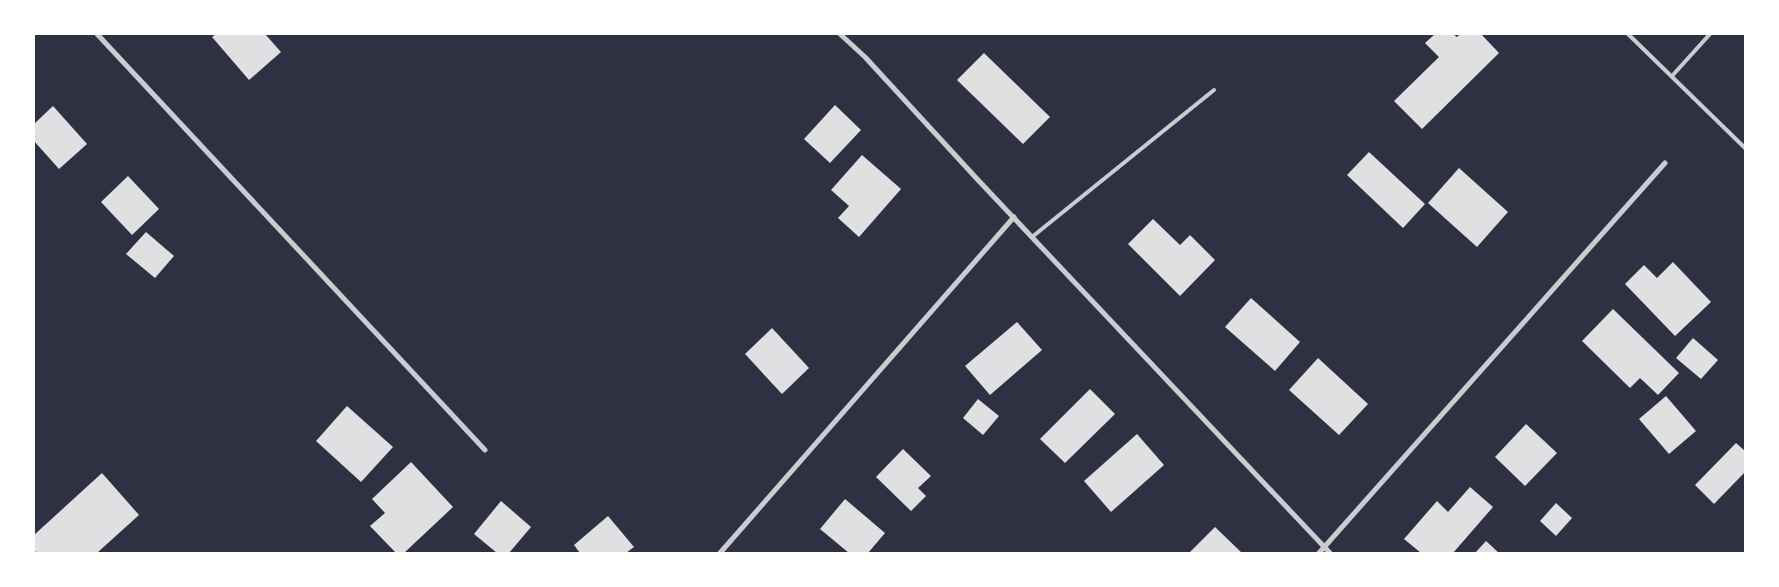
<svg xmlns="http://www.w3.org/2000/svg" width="1779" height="587" viewBox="0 0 1779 587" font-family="Inter,sans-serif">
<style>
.building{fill:#e0e0e3}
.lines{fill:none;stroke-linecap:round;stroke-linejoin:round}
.service{stroke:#caccd0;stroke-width:4}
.minor{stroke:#caccd0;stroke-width:5}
</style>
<rect width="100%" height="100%" fill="#2d3142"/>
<!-- building -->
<g class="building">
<polygon points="216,34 265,34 281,52 249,80 212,37"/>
<polygon points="1435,34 1453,34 1457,37 1460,34 1481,34 1499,53 1422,129 1394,101 1439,57 1425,43"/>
<polygon points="984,53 1050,117 1023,144 957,80"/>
<polygon points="835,105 861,130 830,163 804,139"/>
<polygon points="53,106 87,144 59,169 34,141 34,124"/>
<polygon points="1369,152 1425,204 1403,228 1347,175"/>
<polygon points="862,155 901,189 859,237 838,218 849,206 831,190"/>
<polygon points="1459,168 1508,212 1477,247 1428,203"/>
<polygon points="128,176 159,209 132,235 101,202"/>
<polygon points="1153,219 1180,245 1190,235 1215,260 1180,296 1128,244"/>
<polygon points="146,232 174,256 155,278 126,254"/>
<polygon points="1673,262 1711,302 1675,336 1625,284 1644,265 1657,278"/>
<polygon points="1251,298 1300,342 1275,371 1225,327"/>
<polygon points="1613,309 1679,373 1658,395 1640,378 1630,388 1582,341"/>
<polygon points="1017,322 1042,350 990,395 965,366"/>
<polygon points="772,328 809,368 782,394 745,354"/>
<polygon points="1693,338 1718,360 1701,379 1676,358"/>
<polygon points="1318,358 1368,404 1339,435 1289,390"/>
<polygon points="1090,389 1115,414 1065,463 1040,439"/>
<polygon points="1666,396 1696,431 1669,454 1639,419"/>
<polygon points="978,399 999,416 983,435 963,418"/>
<polygon points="347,406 393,447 361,482 316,441"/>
<polygon points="1526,424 1557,453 1525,486 1495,457"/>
<polygon points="1137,434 1164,465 1111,512 1084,481"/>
<polygon points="1736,443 1745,451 1745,472 1714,504 1695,485"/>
<polygon points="903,449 931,476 918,488 926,496 911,511 876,477"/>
<polygon points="411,462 453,507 404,553 396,553 370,526 385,513 372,499"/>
<polygon points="102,473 139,515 97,553 37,553 34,550 34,535"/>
<polygon points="1470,487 1493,507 1453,553 1421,553 1404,539 1437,501 1448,512"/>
<polygon points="845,499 885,533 868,553 849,553 820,529"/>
<polygon points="501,501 531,527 509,553 497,553 474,534"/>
<polygon points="1556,503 1572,518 1556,536 1540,521"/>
<polygon points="608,516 634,547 626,553 580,553 574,545"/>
<polygon points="1215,527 1242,553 1189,553"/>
<polygon points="1486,541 1499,553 1475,553"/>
</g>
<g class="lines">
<!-- service -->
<g class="service">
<polyline points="1628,34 1745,148"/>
<polyline points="1672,76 1710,34"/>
<polyline points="1032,237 1214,90"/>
</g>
<!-- minor -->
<g class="minor">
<polyline points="97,34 485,450"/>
<polyline points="840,34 865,57 978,180 1330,553"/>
<polyline points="720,553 1014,217"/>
<polyline points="1319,553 1665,163"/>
</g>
</g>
<!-- border -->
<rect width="1779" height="587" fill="none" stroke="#ffffff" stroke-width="70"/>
</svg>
